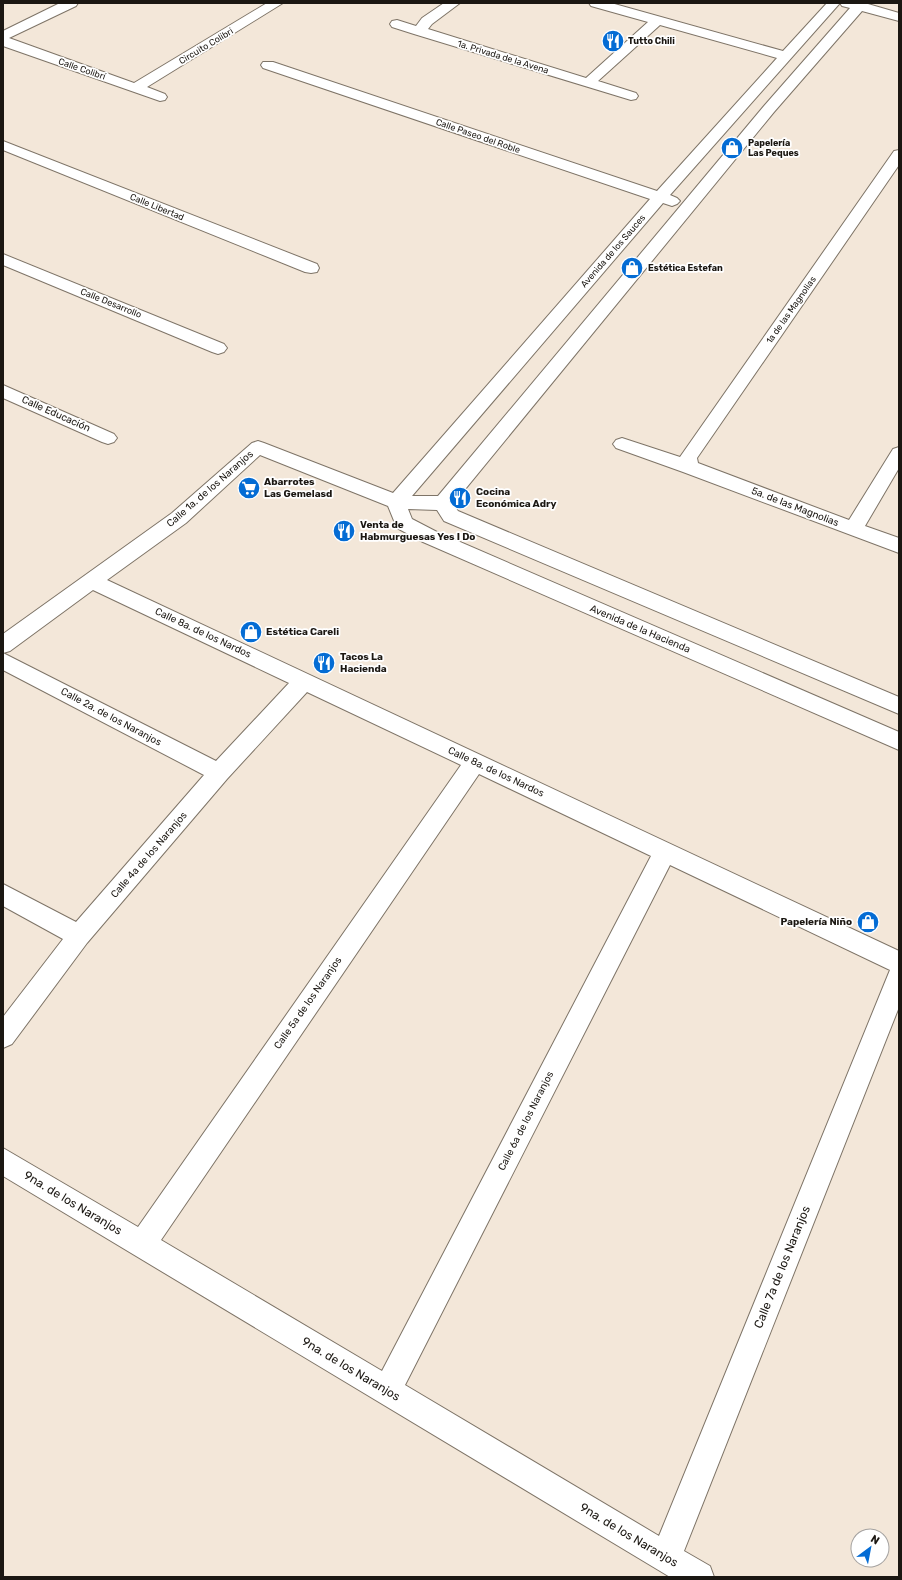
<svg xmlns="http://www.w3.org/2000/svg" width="902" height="1580" viewBox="0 0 902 1580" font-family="Rubik,sans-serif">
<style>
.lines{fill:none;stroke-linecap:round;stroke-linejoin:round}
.street-casing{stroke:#7e7467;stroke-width:2}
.street{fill:#fff;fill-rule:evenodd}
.labels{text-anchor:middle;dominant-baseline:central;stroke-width:3.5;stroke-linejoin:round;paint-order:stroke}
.far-poi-label{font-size:9px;font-weight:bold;fill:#1b1712;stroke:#fff;text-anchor:start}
.far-street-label{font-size:9px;fill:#1b1712;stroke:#fff}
.street-label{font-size:10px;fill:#1b1712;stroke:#fff}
.poi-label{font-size:10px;font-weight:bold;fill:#1b1712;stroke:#fff;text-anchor:start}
.near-street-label{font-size:12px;fill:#1b1712;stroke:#fff}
</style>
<rect width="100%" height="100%" fill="#f3e7d9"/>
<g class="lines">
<!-- street casing -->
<g class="street-casing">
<g id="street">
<polygon points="60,3 78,3 76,6 9,38 134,83 267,3 283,3 147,87 165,94 167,97 165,100 160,101 3,46 3,31"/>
<path d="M444,3h16l-28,21 -4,5 158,49 62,-56 -57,-16 -2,-3h22l172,48 44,-48h42l-1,1 31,9v8l-37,-10 -88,101 -321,392 5,7 441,186v17l-455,-193 -7,-11 -29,-1 4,10 25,13 462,200v18l-476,-208 -26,-14 -9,-22 -128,-51 -74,68 -79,57 792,371v56l-215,544 26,15 4,11h-44l-667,-401v-28l135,79 323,-462 -154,-73 -80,87 -140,164 -75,101 -9,4v-31l60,-78 -60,-33v-22l73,38 128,-147 -201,-105v-17l213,108 73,-78 -196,-93 -83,61 -7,2v-19l169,-121 80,-70 6,-2 6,2 129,50 257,-294 -387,-131 -2,-3 2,-3h10l384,129 120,-133 -117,-33 -62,56 38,12 2,3 -2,3 -5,1 -217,-66 -22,-7 -2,-3 2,-3 5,-1 19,6 6,-8zM840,3l2,3 8,2 -86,98 -326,390h-26l251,-293 9,3 5,-2 3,-3 -3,-3 -7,-3zM479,774l172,82 -269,515 -221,-131zM670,865l220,105 -231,566 -254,-151z"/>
<polygon points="3,141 317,264 319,268 317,272 311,273 305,272 3,150"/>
<polygon points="899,150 899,165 697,458 698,463 849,520 893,449 899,447 899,468 865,526 899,538 899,553 683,472 616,448 613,444 616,440 622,438 680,457 894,151"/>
<polygon points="3,254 224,344 227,348 224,352 218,354 212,352 3,265"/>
<polygon points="3,385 114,434 117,438 114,442 108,444 102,442 3,398"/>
</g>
</g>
<!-- street -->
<use href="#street" class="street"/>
</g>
<!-- icons -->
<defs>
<g id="restaurant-disc" transform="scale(1.15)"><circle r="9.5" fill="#046cd4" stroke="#fff"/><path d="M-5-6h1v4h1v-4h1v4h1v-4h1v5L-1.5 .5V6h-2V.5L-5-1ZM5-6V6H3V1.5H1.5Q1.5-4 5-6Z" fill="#fff"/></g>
<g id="shop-disc" transform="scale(1.15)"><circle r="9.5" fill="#046cd4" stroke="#fff"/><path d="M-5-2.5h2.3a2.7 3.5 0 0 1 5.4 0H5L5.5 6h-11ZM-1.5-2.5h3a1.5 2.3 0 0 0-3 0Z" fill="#fff"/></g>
<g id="supermarket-disc" transform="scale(1.15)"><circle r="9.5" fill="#046cd4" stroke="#fff"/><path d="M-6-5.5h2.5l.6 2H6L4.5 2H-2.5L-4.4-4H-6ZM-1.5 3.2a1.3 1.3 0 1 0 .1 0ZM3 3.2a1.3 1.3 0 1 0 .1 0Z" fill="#fff"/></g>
</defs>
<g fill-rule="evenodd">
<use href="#restaurant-disc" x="613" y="41"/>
<use href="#shop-disc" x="732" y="148"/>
<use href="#shop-disc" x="632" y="268"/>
<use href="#supermarket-disc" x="249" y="488"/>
<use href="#restaurant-disc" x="460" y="498"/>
<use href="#restaurant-disc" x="344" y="531"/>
<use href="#shop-disc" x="251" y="632"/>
<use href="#restaurant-disc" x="324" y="663"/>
<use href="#shop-disc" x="868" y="922"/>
</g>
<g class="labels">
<!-- far-poi labels -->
<g class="far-poi-label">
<text x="628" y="41">Tutto Chili</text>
<text x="748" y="143">Papelería<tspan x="748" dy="10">Las Peques</tspan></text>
<text x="648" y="268">Estética Estefan</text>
</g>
<!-- far-street labels -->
<g class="far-street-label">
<text transform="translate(206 46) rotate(-31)">Circuito Colibri</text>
<text transform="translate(503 57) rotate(17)">1a. Privada de la Avena</text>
<text transform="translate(82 69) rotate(19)">Calle Colibrí</text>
<text transform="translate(478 136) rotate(19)">Calle Paseo del Roble</text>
<text transform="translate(157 207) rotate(22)">Calle Libertad</text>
<text transform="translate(613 251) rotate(-49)">Avenida de los Sauces</text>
<text transform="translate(111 303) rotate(22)">Calle Desarrollo</text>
<text transform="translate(791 310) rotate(-55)">1a de las Magnolias</text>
</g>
<!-- street labels -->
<g class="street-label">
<text transform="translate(56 414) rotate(24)">Calle Educación</text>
<text transform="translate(210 489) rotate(-41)">Calle 1a. de los Naranjos</text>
<text transform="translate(795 507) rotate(21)">5a. de las Magnolias</text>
<text transform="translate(640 629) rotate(23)">Avenida de la Hacienda</text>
<text transform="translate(203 633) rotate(25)">Calle 8a. de los Nardos</text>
<text transform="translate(111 717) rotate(28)">Calle 2a. de los Naranjos</text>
<text transform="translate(496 772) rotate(25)">Calle 8a. de los Nardos</text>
<text transform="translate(149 855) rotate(-49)">Calle 4a de los Naranjos</text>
<text transform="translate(308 1003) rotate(-55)">Calle 5a de los Naranjos</text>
<text transform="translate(526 1121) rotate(-63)">Calle 6a de los Naranjos</text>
</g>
<!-- poi labels -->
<g class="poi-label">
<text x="264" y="482">Abarrotes<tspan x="264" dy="12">Las Gemelasd</tspan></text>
<text x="476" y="492">Cocina<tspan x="476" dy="12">Económica Adry</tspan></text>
<text x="360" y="525">Venta de<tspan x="360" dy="12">Habmurguesas Yes I Do</tspan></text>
<text x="266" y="632">Estética Careli</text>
<text x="340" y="657">Tacos La<tspan x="340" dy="12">Hacienda</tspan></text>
<text x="852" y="922" text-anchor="end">Papelería Niño</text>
</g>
<!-- near-street labels -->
<g class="near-street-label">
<text transform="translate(73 1203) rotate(31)">9na. de los Naranjos</text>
<text transform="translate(782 1267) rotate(-68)">Calle 7a de los Naranjos</text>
<text transform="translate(351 1369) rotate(31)">9na. de los Naranjos</text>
<text transform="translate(629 1535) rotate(31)">9na. de los Naranjos</text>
</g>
</g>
<!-- border -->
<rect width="902" height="1580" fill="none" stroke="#1b1712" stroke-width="8"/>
<!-- north arrow -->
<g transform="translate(870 1548) rotate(32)"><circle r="19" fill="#ffffff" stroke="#a4a2a0"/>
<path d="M0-3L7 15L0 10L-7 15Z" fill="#046cd4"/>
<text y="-6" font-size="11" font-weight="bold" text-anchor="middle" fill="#1b1712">N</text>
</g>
</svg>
